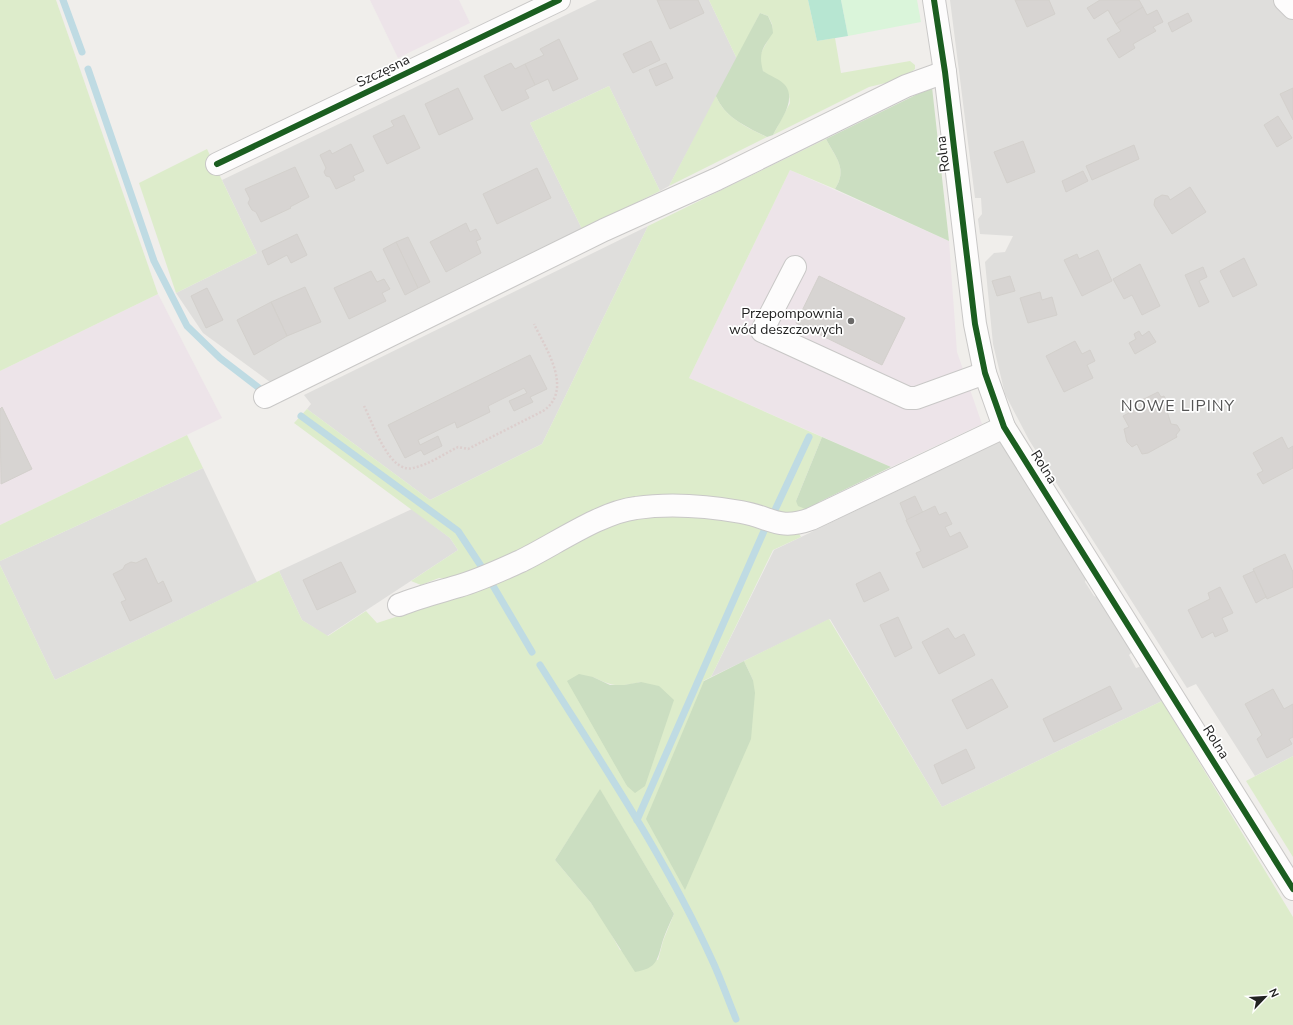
<svg xmlns="http://www.w3.org/2000/svg" width="1293" height="1025" viewBox="0 0 1293 1025" font-family="'Nunito Sans',sans-serif">
<style>
.residential{fill:#dfdedc}
.industrial{fill:#ede4e9}
.grass{fill:#ddeccb;fill-rule:evenodd}
.forest{fill:#cbdec1}
.park{fill:#daf5da}
.pitch{fill:#b7e6d2}
.lines{fill:none;stroke-linecap:round;stroke-linejoin:round}
.stream{stroke:#bfdbe3;stroke-width:7}
.building{fill:#d7d4d2;stroke:#d3d0cc}
.minor-casing{stroke:#c9c8c7;stroke-width:24}
.path{stroke:#dccecd;stroke-width:2.5;stroke-dasharray:2 2;stroke-linecap:butt}
.minor{stroke:#fdfcfc;stroke-width:22}
.cycleway-casing{stroke:#fff;stroke-width:8}
.cycleway{stroke:#1b5e20;stroke-width:6}
.poi-dot{fill:#6a6968;stroke:#fff;stroke-width:1.5}
.labels{text-anchor:middle;dominant-baseline:central;stroke-width:3.5;stroke-linejoin:round;paint-order:stroke}
.street-label{font-size:14px;fill:#222;stroke:#fff}
.poi-label{font-size:14px;fill:#222;stroke:#fff;text-anchor:end}
.quarter-label{font-size:16px;letter-spacing:1px;fill:#555;stroke:#fff}
</style>
<rect width="100%" height="100%" fill="#f0eeeb"/>
<!-- residential -->
<g class="residential">
<polygon points="597,0 709,0 737,59 669,186 660,191 609,86 530,123 582,229 270,382 203,333 176,293 257,253 222,180"/>
<polygon points="950,0 1293,0 1293,756 1255,776 1196,684 1187,688 1029,440 1005,394 993,344 985,262 994,253 1005,252 1013,236 980,234 978,219 982,214 981,198 975,198"/>
<polygon points="648,226 542,444 430,500 307,409 311,404 304,395"/>
<polygon points="1003,440 1087,575 1085,582 1094,596 1102,599 1134,650 1129,655 1136,668 1142,666 1162,701 942,807 830,619 711,677 774,550"/>
<polygon points="203,468 257,582 55,680 0,565 0,561"/>
<polygon points="412,509 450,538 458,550 327,636 302,620 279,571"/>
</g>
<!-- industrial -->
<g class="industrial">
<polygon points="370,0 459,0 470,23 398,58"/>
<polygon points="790,170 949,241 957,352 982,424 891,467 689,378"/>
<polygon points="158,294 222,418 0,525 0,371"/>
</g>
<!-- grass -->
<g class="grass">
<polygon points="0,0 56,0 158,294 0,371"/>
<path d="M709,0h99l9,41 18,-3 6,35 69,-12 5,4v4l-13,10 -33,8 -96,48 17,-32 -1,-9c-6,-5 -22,-18 -26,-23 -12,-17 12,-31 9,-47 -1,-2 -3,-6 -4,-8l-8,-3 -23,46z"/>
<polygon points="609,86 660,191 582,229 530,123"/>
<path d="M716,96c9,22 32,32 51,41l-98,49z"/>
<path d="M826,139c10,19 22,30 9,50l-45,-19 -101,208 133,59 -26,64 12,9 -5,6 -142,-17 -168,67 -42,13 -12,-1 -18,7 -10,-4 47,-31 -8,-12 -156,-115 13,-14 123,91 112,-56 106,-218z"/>
<polygon points="207,149 257,253 176,293 139,183"/>
<polygon points="187,435 203,468 0,561 0,525"/>
<path d="M660,510l137,20 4,7 -28,13 -62,127 -8,4 50,-1 -9,-19 85,-42 113,188 220,-106 131,216v108h-1293v-460l55,115 224,-109 23,49 26,16 38,-25 11,12 49,-16 81,-35 102,-52zM593,677c21,10 25,10 48,5l-14,104zM600,790l74,124 -11,27 -5,19 -38,-10 -15,-27 -14,-20 -36,-43z"/>
<polygon points="1293,756 1293,857 1246,781"/>
</g>
<!-- forest -->
<g class="forest">
<path d="M760,13l8,3 4,9 1,8c-10,15 -15,19 -10,38 7,5 17,8 22,14 12,15 -5,36 -12,50l-6,2c-20,-10 -42,-19 -51,-41z"/>
<path d="M932,87l17,154 -114,-52c13,-20 1,-31 -9,-50z"/>
<polygon points="822,437 891,467 819,502 815,508 808,510 798,506 796,501"/>
<polygon points="744,661 753,680 755,693 751,739 685,890 646,819 704,681"/>
<polygon points="579,674 593,677 610,685 624,685 641,682 659,686 674,700 645,786 635,793 627,786 567,681"/>
<path d="M600,789l74,125c-4,9 -8,17 -11,26 -6,20 -5,28 -28,32l-44,-69 -36,-43z"/>
</g>
<!-- park -->
<polygon class="park" points="841,0 917,0 921,22 848,36"/>
<!-- pitch -->
<polygon class="pitch" points="808,0 841,0 848,36 817,41"/>
<g class="lines">
<!-- stream -->
<g class="stream">
<polyline points="63,0 82,52"/>
<polyline points="88,69 154,261 187,326 220,358 259,388"/>
<polyline points="301,416 458,531 483,569"/>
<polyline points="775,510 809,437"/>
<polyline points="492,584 532,652"/>
<path d="M540,665c60,96 125,191 172,295 9,19 16,40 24,59"/>
<polyline points="637,820 764,531"/>
</g>
</g>
<!-- building -->
<g class="building">
<polygon points="657,0 698,0 704,13 670,29"/>
<polygon points="1015,0 1049,0 1055,14 1027,27"/>
<polygon points="1100,0 1139,0 1143,7 1116,24 1108,10 1094,19 1087,8"/>
<polygon points="1143,7 1147,15 1157,10 1163,22 1153,27 1156,31 1133,44 1135,48 1119,58 1107,39 1121,31 1116,24"/>
<polygon points="1188,13 1192,21 1172,32 1168,23"/>
<polygon points="559,39 578,79 553,91 548,79 535,85 525,64 544,55 540,49"/>
<polygon points="651,41 660,60 633,73 623,54"/>
<polygon points="511,63 515,69 525,64 535,85 525,90 529,98 502,111 484,76"/>
<polygon points="666,63 673,78 656,86 649,70"/>
<polygon points="458,88 473,119 439,135 425,104"/>
<polygon points="1293,88 1293,120 1280,94"/>
<polygon points="404,115 420,148 387,164 373,136 394,126 391,121"/>
<polygon points="1278,116 1292,138 1277,147 1264,125"/>
<polygon points="1023,141 1035,172 1007,183 994,152"/>
<polygon points="351,144 364,171 353,176 355,180 336,189 330,177 326,176 324,172 326,168 320,155 330,150 332,154"/>
<polygon points="1134,145 1139,159 1092,180 1086,166"/>
<polygon points="295,167 309,197 290,207 291,208 261,222 256,212 252,210 248,203 250,199 245,189"/>
<polygon points="537,168 551,198 497,224 483,194"/>
<polygon points="1083,171 1088,181 1066,192 1062,181"/>
<polygon points="1190,187 1206,212 1172,234 1154,205 1155,199 1162,195 1168,196 1170,200"/>
<polygon points="466,223 470,232 476,229 481,239 476,241 481,253 446,272 430,242"/>
<polygon points="297,234 307,255 291,263 287,255 268,265 262,251"/>
<polygon points="408,237 430,282 418,288 396,242"/>
<polygon points="396,242 418,288 405,295 383,249"/>
<polygon points="1098,250 1112,281 1082,296 1064,260 1077,254 1079,259"/>
<polygon points="1244,258 1257,285 1233,297 1220,271"/>
<polygon points="1140,264 1160,306 1142,315 1132,295 1124,299 1113,279"/>
<polygon points="1203,267 1207,277 1199,281 1209,302 1199,307 1185,275"/>
<polygon points="371,271 377,282 384,279 390,289 382,293 386,301 349,319 334,288"/>
<polygon points="819,276 905,318 882,365 796,323"/>
<polygon points="1010,276 1015,291 997,296 992,281"/>
<polygon points="305,287 321,322 287,336 271,302"/>
<polygon points="207,288 223,320 206,328 191,296"/>
<polygon points="1040,292 1042,300 1052,297 1057,315 1028,323 1020,298"/>
<polygon points="271,302 287,336 254,355 237,320"/>
<polygon points="1139,331 1142,336 1149,331 1156,342 1135,354 1129,343 1136,339 1134,334"/>
<polygon points="1075,341 1082,354 1090,350 1095,361 1087,365 1093,378 1064,392 1046,356"/>
<polygon points="530,355 547,389 530,397 533,402 514,411 509,401 527,393 524,388 488,406 490,412 457,428 455,422 418,440 420,445 438,436 442,446 424,455 421,450 405,458 388,425"/>
<polygon points="1158,392 1161,397 1164,396 1169,406 1164,409 1167,411 1171,424 1177,425 1180,430 1176,435 1177,437 1148,453 1142,454 1137,444 1132,447 1127,442 1124,429 1129,427 1123,416 1142,406 1140,401"/>
<polygon points="2,407 32,469 1,484 0,409"/>
<polygon points="1282,437 1288,449 1293,446 1293,468 1263,484 1257,474 1263,471 1253,453"/>
<polygon points="915,496 923,513 907,520 900,503"/>
<polygon points="935,506 939,515 946,512 952,524 945,527 950,537 960,532 968,547 923,568 916,553 921,551 906,520"/>
<polygon points="1285,554 1293,572 1293,587 1267,599 1253,569"/>
<polygon points="146,558 158,584 163,581 172,601 130,621 121,602 126,600 113,574 123,569 125,565 131,562 136,563"/>
<polygon points="341,562 356,592 317,610 303,580"/>
<polygon points="1254,571 1266,597 1256,603 1243,576"/>
<polygon points="880,572 889,590 864,602 856,584"/>
<polygon points="1220,587 1233,613 1222,618 1228,631 1215,637 1213,632 1202,638 1188,610 1210,599 1208,593"/>
<polygon points="898,617 912,648 895,657 880,625"/>
<polygon points="948,628 955,639 964,634 975,655 939,674 922,642"/>
<polygon points="992,679 1008,707 967,729 952,700"/>
<polygon points="1110,686 1122,709 1054,742 1043,719"/>
<polygon points="1273,689 1284,709 1293,704 1293,737 1289,739 1292,744 1267,758 1257,739 1262,735 1245,704"/>
<polygon points="966,749 975,768 942,784 934,765"/>
</g>
<g class="lines">
<!-- minor casing -->
<g class="minor-casing">
<g id="minor">
<polyline points="934,0 945,72 975,324 985,373 1004,427 1293,889"/>
<polyline points="1285,0 1293,8"/>
<polyline points="217,164 559,0"/>
<polyline points="795,267 762,331 908,398 916,398 985,373"/>
<polyline points="265,397 604,230 717,179 906,86 945,72"/>
<path d="M399,605c20,-8 40,-13 60,-19 21,-6 42,-16 62,-25 33,-16 80,-49 115,-53 34,-5 71,-2 105,4 30,5 37,19 70,7l193,-92"/>
</g>
</g>
<!-- path -->
<path class="path" d="M364,406c9,17 25,68 49,62 15,-3 31,-14 45,-21l10,2 75,-38c31,-21 3,-62 -9,-87"/>
<!-- minor -->
<use href="#minor" class="minor"/>
<!-- cycleway casing -->
<g class="cycleway-casing">
<g id="cycleway">
<polyline points="934,0 945,72 975,324 985,373 1004,427 1293,889"/>
<polyline points="217,164 559,0"/>
</g>
</g>
<!-- cycleway -->
<use href="#cycleway" class="cycleway"/>
</g>
<!-- markers -->
<circle class="poi-dot" cx="851" cy="321" r="4"/>
<g class="labels">
<!-- street labels -->
<g class="street-label">
<text transform="translate(383 71) rotate(-26)">Szczęsna</text>
<text transform="translate(943 154) rotate(-97)">Rolna</text>
<text transform="translate(1044 467) rotate(58)">Rolna</text>
<text transform="translate(1216 742) rotate(58)">Rolna</text>
</g>
<!-- poi labels -->
<g class="poi-label">
<text x="843" y="313">Przepompownia<tspan x="843" dy="16">wód deszczowych</tspan></text>
</g>
<!-- quarter labels -->
<g class="quarter-label">
<text x="1178" y="406">NOWE LIPINY</text>
</g>
</g>
<!-- north arrow -->
<g transform="translate(1265 997) rotate(65)" stroke="#ffffff" stroke-width="3" paint-order="stroke">
<path d="M0-3L7 15L0 10L-7 15Z" fill="#222222"/>
<text y="-6" font-size="11" font-weight="bold" text-anchor="middle" fill="#222222">N</text>
</g>
</svg>
